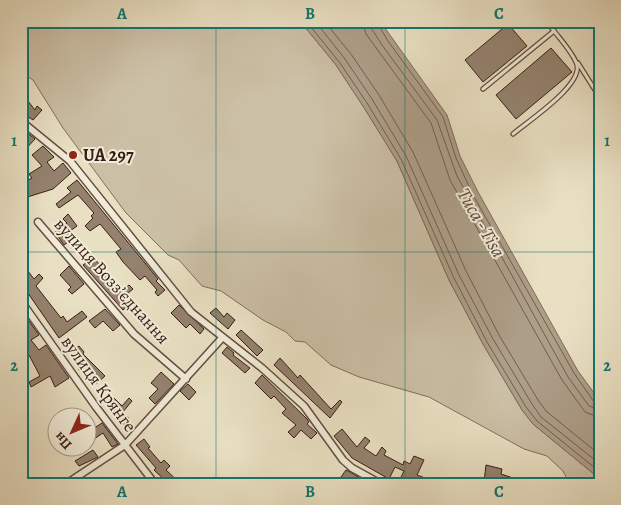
<svg xmlns="http://www.w3.org/2000/svg" width="621" height="505" viewBox="0 0 621 505" font-family="Alegreya,serif">
<style>
.green{fill:#cbbfa5;stroke:#826e5c}
.water{fill:#ad9e88;stroke:#7e6a5a}
.lines{fill:none;stroke-linecap:round;stroke-linejoin:round}
.shore{stroke:#725e4e;stroke-width:1}
.building{fill:#94826f;stroke:#381d14}
.lane-casing{stroke:#644e40;stroke-width:5.5}
.street-casing{stroke:#644e40;stroke-width:9}
.lane{stroke:#f1ebd8;stroke-width:3}
.street{stroke:#f1ebd8;stroke-width:6}
.grid{fill:none;stroke:#0f766e;stroke-width:1;stroke-opacity:0.55}
.poi-dot{fill:#8f2418;stroke:#f1ebd8;stroke-width:2}
.labels{text-anchor:middle;dominant-baseline:central;stroke-width:4;stroke-linejoin:round;paint-order:stroke}
.poi-label{font-size:18px;font-weight:bold;fill:#381d14;stroke:#f1ebd8;text-anchor:start}
.street-label{font-size:18px;fill:#381d14;stroke:#f1ebd8}
.water-label{font-size:19px;font-style:italic;fill:#614a3d;stroke:#f1ebd8}
.neatline{fill:none;stroke:#0f766e;stroke-width:2}
.grid-label{font-size:16px;text-anchor:middle;font-weight:bold;fill:#0f766e}
</style>
<rect width="100%" height="100%" fill="#e9e0c3"/>
<filter id="stains"><feTurbulence type="fractalNoise" baseFrequency=".004" numOctaves="4"/><feColorMatrix values="0 0 0 0 .2 0 0 0 0 .09 0 0 0 0 .02 0 0 0 .5 -.17"/></filter>
<radialGradient id="worn" r=".72"><stop offset=".6" stop-color="#630" stop-opacity="0"/><stop offset="1" stop-color="#630" stop-opacity=".3"/></radialGradient>
<!-- green -->
<polygon class="green" points="21,21 300,21 336,65 363,106 397,161 449,280 483,344 522,410 533,424 600,479 600,484 570,484 563,471 547,456 524,449 429,397 359,377 331,365 305,342 295,341 286,332 263,320 221,291 202,286 179,260 168,255 126,213 63,128 33,80 21,72"/>
<!-- water -->
<polygon class="water" points="300,21 380,21 447,115 460,156 478,192 578,371 600,401 600,479 533,424 522,410 483,344 449,280 397,161 363,106 336,65"/>
<g class="lines">
<!-- shore -->
<g class="shore">
<polyline points="306,21 340,63 367,103 401,159 454,278 487,342 526,407 537,421 600,472"/>
<polyline points="315,21 345,59 372,99 406,156 459,275 493,339 532,404 541,417 600,464"/>
<polyline points="324,21 351,54 379,95 413,152 466,271 499,335 538,400 546,411 600,455"/>
<polyline points="362,21 366,34 431,123 450,180 562,380 585,412 600,418"/>
<polyline points="370,21 371,28 382,45 437,120 457,176 568,377 589,406 600,410"/>
<polyline points="376,21 388,41 443,117 456,158 473,195 574,373 594,402 600,404"/>
</g>
</g>
<!-- building -->
<g class="building">
<polygon points="508,24 527,46 483,82 465,60"/>
<polygon points="551,48 572,72 516,119 496,95"/>
<polygon points="24,96 35,110 37,106 42,110 33,120 21,112 21,98"/>
<polygon points="21,128 35,139 21,154"/>
<polygon points="43,146 54,157 47,162 54,171 63,163 71,173 53,189 21,199 21,184 32,178 29,174 42,166 32,155"/>
<polygon points="77,180 158,279 156,281 165,290 158,296 155,292 157,290 145,276 140,280 123,262 116,252 121,249 100,224 90,231 85,226 93,218 91,216 94,213 78,195 59,208 56,204 71,192 67,188"/>
<polygon points="68,214 77,226 70,231 75,237 64,245 55,232 67,223 63,219"/>
<polygon points="94,258 122,291 129,285 133,289 121,299 127,307 123,310 83,265"/>
<polygon points="21,262 34,279 39,274 43,278 36,286 61,318 63,316 67,322 82,311 87,317 59,338 23,286 21,288"/>
<polygon points="69,266 84,284 72,294 68,290 71,287 60,275"/>
<polygon points="179,305 204,329 200,334 190,324 186,328 171,313"/>
<polygon points="216,308 224,317 227,313 235,320 228,329 210,313"/>
<polygon points="105,309 120,325 113,331 103,321 95,328 89,321"/>
<polygon points="21,310 39,335 31,340 39,350 46,345 69,378 55,387 50,376 31,387 29,382 40,376 29,355 27,357 24,353 21,355"/>
<polygon points="241,330 263,350 257,356 236,335"/>
<polygon points="79,346 84,352 83,354 105,376 96,384 78,369 81,366 70,353"/>
<polygon points="227,347 234,353 233,355 250,368 245,373 222,353"/>
<polygon points="280,358 298,378 300,375 331,409 340,400 342,402 330,418 274,365"/>
<polygon points="161,372 174,384 155,404 149,398 158,389 151,383"/>
<polygon points="262,375 307,419 309,422 307,424 317,433 311,439 301,430 294,438 288,432 296,425 282,413 286,409 274,396 271,399 255,383"/>
<polygon points="188,384 196,392 189,400 180,391"/>
<polygon points="110,394 122,406 129,398 132,401 122,413 129,418 124,425 114,415 116,412 104,400"/>
<polygon points="102,423 118,444 112,447 103,433 88,443 88,432"/>
<polygon points="342,429 357,447 365,437 370,441 364,448 376,456 382,447 386,451 384,455 403,465 404,461 410,464 414,456 424,460 417,475 425,478 422,484 404,484 399,481 404,471 395,467 389,479 352,458 334,436"/>
<polygon points="144,439 150,447 148,448 161,463 164,460 170,466 166,470 181,484 169,484 154,470 156,468 136,445"/>
<polygon points="93,450 98,457 79,466 75,461"/>
<polygon points="486,465 502,469 501,474 531,484 484,482"/>
<polygon points="346,470 350,472 370,484 345,484 347,481 341,477"/>
</g>
<g class="lines">
<!-- lane casing -->
<g class="lane-casing">
<g id="lane">
<polyline points="545,21 551,27"/>
<polyline points="578,63 600,98"/>
<polyline points="483,89 554,31"/>
<path d="M513,134c15,-13 74,-51 63,-72 -6,-13 -17,-24 -25,-35l7,-6"/>
<polyline points="21,174 26,172"/>
</g>
</g>
<!-- street casing -->
<g class="street-casing">
<g id="street">
<polyline points="21,121 70,161 191,312 262,368 304,406 343,460 352,468 381,484"/>
<polyline points="38,222 134,334 186,379"/>
<polyline points="21,301 96,407 155,484"/>
<polyline points="66,484 125,445 222,338"/>
</g>
</g>
<!-- lane -->
<use href="#lane" class="lane"/>
<!-- street -->
<use href="#street" class="street"/>
</g>
<!-- grid -->
<path class="grid" d="M216,21v463M405,21v463M21,252h579"/>
<!-- markers -->
<circle class="poi-dot" cx="73" cy="155" r="5"/>
<g class="labels">
<!-- poi labels -->
<g class="poi-label">
<text x="83" y="155">UA 297</text>
</g>
<!-- street labels -->
<g class="street-label">
<text transform="translate(112 281) rotate(48)">вулиця Воззʼєднання</text>
<text transform="translate(99 384) rotate(54)">вулиця Крянге</text>
</g>
<!-- water labels -->
<g class="water-label">
<text transform="translate(481 223) rotate(60)">Тиса - Tisa</text>
</g>
</g>
<!-- margin -->
<rect width="621" height="505" fill="none" stroke="#e9e0c3" stroke-width="55"/>
<!-- north arrow -->
<g transform="translate(72 432) rotate(226)"><circle r="24" fill="#f1ebd8" stroke="#a7998a"/>
<path d="M0-4L9 19L0 12L-9 19Z" fill="#8f2418"/>
<text y="-8" font-size="14" font-weight="bold" text-anchor="middle" fill="#381d14">Пн</text>
</g>
<rect x="28" y="28" width="566" height="450" class="neatline"/>
<g class="grid-label">
<text x="122" y="19">A</text>
<text x="310" y="19">B</text>
<text x="499" y="19">C</text>
<text x="14" y="146">1</text>
<text x="607" y="146">1</text>
<text x="14" y="371">2</text>
<text x="607" y="371">2</text>
<text x="122" y="497">A</text>
<text x="310" y="497">B</text>
<text x="499" y="497">C</text>
</g>
<rect width="100%" height="100%" filter="url(#stains)"/>
<rect width="100%" height="100%" fill="url(#worn)"/>
</svg>
